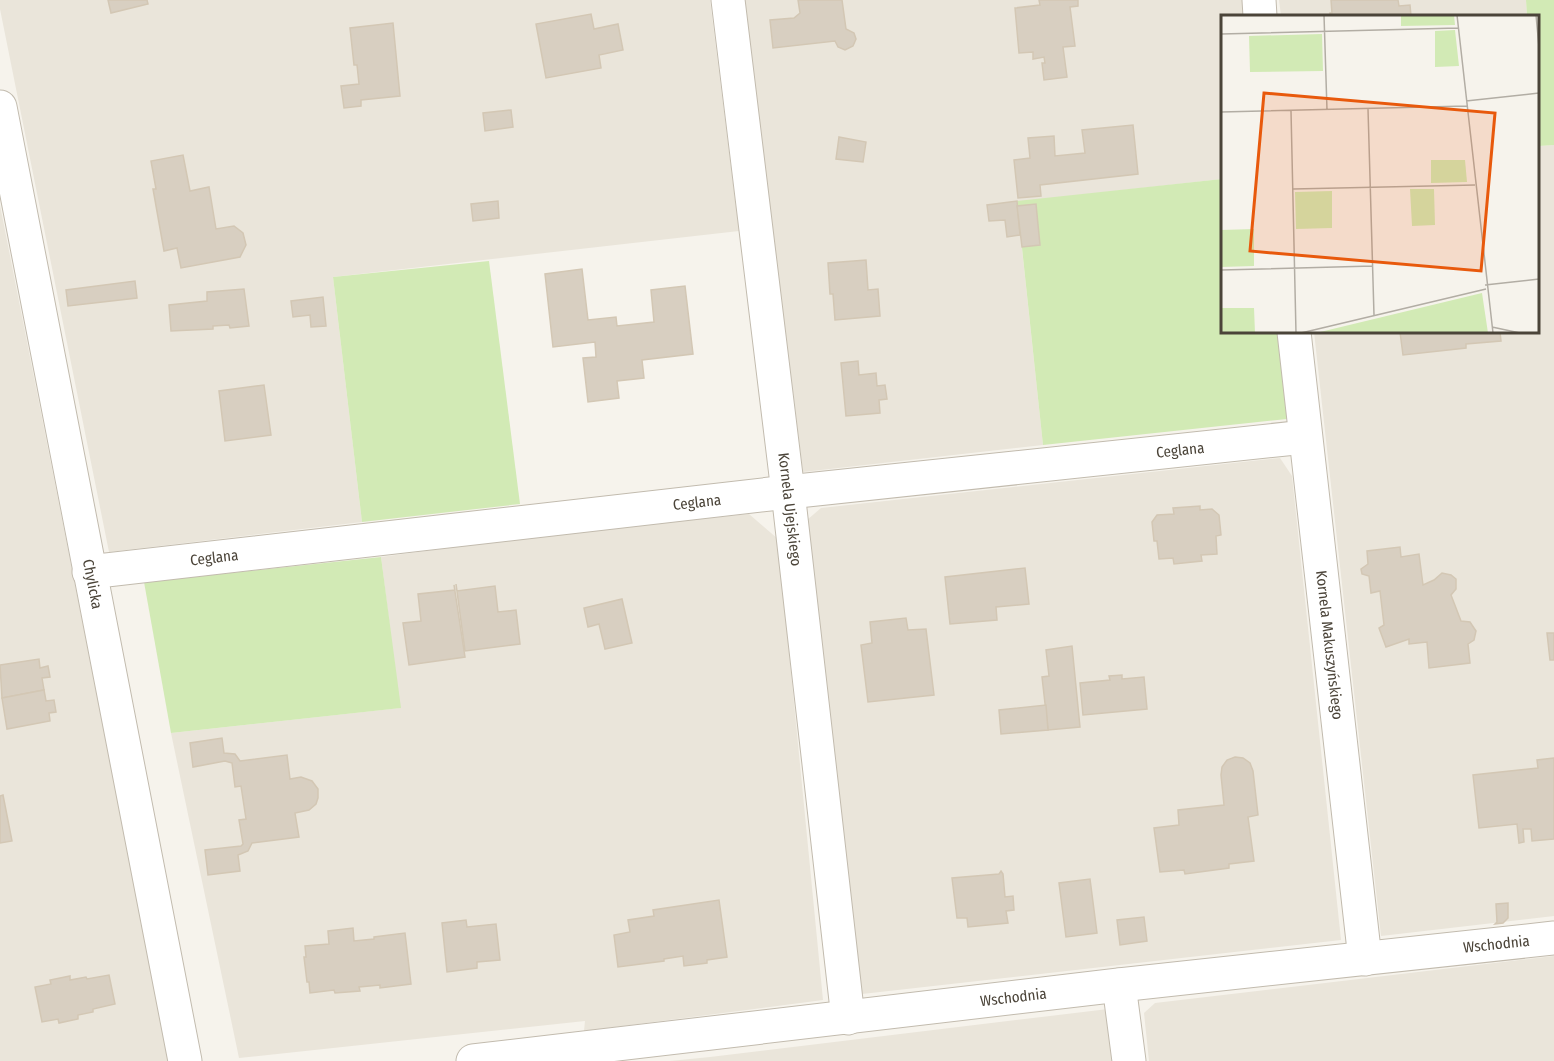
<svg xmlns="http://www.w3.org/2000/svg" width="1554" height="1061" viewBox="0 0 1554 1061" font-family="'Fira Sans Condensed',sans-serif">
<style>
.residential{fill:#eae5da}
.green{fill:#d2eab5}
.building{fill:#d8cfc1;stroke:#d3c7b4;stroke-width:1.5}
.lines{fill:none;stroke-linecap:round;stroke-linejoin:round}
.minor-casing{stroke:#c2bbae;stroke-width:35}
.minor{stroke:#fff;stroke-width:33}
.labels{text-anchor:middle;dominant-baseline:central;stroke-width:4.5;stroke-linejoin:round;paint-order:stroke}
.street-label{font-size:15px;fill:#4b4439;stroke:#fff}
.inset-road{fill:none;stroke:#b2ada4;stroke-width:1.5}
.view{fill:#e8590c;fill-opacity:0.15;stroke:#e8590c;stroke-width:3}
.inset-edge{fill:none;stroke:#4b4439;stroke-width:3}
</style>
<rect width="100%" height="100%" fill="#f6f3ec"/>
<!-- residential -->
<g class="residential">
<polygon points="0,0 710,0 739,231 333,277 362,522 109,552 0,9"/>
<polygon points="744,0 1243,0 1245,16 1222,16 1222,179 1017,202 1043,445 803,472"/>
<polygon points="1279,0 1526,0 1527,16 1281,16"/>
<polygon points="1538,126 1539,146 1554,145 1554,916 1381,936 1314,332 1538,332"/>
<polygon points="0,205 169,1061 0,1061"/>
<polygon points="1280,458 1292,476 1341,940 862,994 807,520 821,508"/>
<polygon points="749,514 778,539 823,1000 584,1031 585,1021 239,1058 171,733 400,708 381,557 554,534"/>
<polygon points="1554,956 1554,1061 1149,1061 1144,1013 1155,1003"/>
<polygon points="1108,1009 1114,1061 670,1061 710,1057"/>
</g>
<!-- green -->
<g class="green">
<polygon points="1526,0 1554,0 1554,145 1539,146 1538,126 1538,16 1527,16"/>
<polygon points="1222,179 1222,332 1278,332 1287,419 1043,445 1017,201"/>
<polygon points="489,261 520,504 362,522 333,277"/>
<polygon points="381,557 401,708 171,733 144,582"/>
</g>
<!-- building -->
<g class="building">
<polygon points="108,0 147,0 148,4 111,13"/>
<polygon points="798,0 842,0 846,29 854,33 856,39 853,46 845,50 838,47 835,41 773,48 770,20 794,18 800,13"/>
<polygon points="1039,0 1078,0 1078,6 1070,7 1075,46 1063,47 1067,77 1044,80 1042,63 1045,63 1044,57 1033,59 1033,52 1019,53 1015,8 1040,5"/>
<polygon points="1331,0 1398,0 1399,6 1410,5 1411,16 1330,16 1330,13 1332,13"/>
<polygon points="591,14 594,29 618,24 623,50 599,55 601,68 546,78 536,24"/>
<polygon points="393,23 400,96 361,100 361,106 344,108 341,86 359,84 357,65 354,65 350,28"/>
<polygon points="511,110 513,127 485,131 483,113"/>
<polygon points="1133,125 1138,174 1040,185 1041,196 1018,198 1014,160 1030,158 1028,138 1054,136 1055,156 1085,153 1082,130"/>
<polygon points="839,137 866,142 863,162 836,159"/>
<polygon points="183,155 190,191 209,187 216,229 234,226 243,233 246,245 240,257 181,268 177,248 164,251 153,189 156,189 151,161"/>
<polygon points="498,201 499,218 473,221 471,204"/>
<polygon points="1017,201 1020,235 1007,237 1005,220 989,221 987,205"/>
<polygon points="1036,204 1040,245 1022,247 1017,206"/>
<polygon points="866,260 868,290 878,289 880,316 835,320 833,294 830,294 828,263"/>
<polygon points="582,269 588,320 616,317 617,326 654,322 651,290 685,286 693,354 642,360 644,378 617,381 619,398 588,402 583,358 596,357 595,342 553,347 545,274"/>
<polygon points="135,281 137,298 68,306 66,290"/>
<polygon points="244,289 249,326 230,328 229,325 213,326 213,329 171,331 169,305 207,301 207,292"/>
<polygon points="323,297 326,326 311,327 310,315 293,317 291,301"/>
<polygon points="1400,332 1500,332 1501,341 1466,344 1466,348 1403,355"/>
<polygon points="858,361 859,375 876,373 877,386 885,385 887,399 879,400 880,413 846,416 841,363"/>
<polygon points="264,385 271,435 225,441 219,391"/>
<polygon points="1200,506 1200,510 1212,509 1219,515 1221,535 1216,536 1217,554 1201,555 1202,561 1174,564 1173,558 1159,559 1157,541 1154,541 1152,522 1157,515 1174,514 1173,508"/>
<polygon points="1400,547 1401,557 1419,554 1423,585 1434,580 1442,573 1451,575 1456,579 1456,589 1451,595 1461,621 1470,622 1476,631 1474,640 1468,644 1470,663 1429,668 1427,642 1409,644 1409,639 1386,647 1379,628 1384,625 1380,591 1371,593 1369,576 1362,574 1361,569 1368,564 1367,551"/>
<polygon points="1025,568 1029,604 996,607 997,620 950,624 945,577"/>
<polygon points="456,584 457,591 495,586 498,612 516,610 520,644 465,651"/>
<polygon points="454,585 465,657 409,665 403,623 421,621 418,594 455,590"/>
<polygon points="622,599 632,643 605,649 599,624 588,627 584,608"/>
<polygon points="906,618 908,630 926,629 934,695 868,702 861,645 872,643 870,622"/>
<polygon points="1547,633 1554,633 1554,660 1550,660"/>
<polygon points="1072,646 1080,727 1048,730 1042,677 1049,676 1046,650"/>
<polygon points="39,659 40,668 48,666 50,677 42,678 44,690 2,698 0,665"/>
<polygon points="1122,675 1122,679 1144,677 1147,709 1083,715 1080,683 1110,680 1109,676"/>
<polygon points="44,690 46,701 54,700 56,712 49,713 50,721 7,729 2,698"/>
<polygon points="1046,705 1048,730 1001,734 999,710"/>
<polygon points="222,738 224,753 235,754 240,761 287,755 290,779 301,777 312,781 318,789 318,798 316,804 309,810 295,813 299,837 252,843 248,851 238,855 240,871 208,875 205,850 241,846 243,844 239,820 246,819 241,786 235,787 232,763 225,761 193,767 190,743"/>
<polygon points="1235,757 1243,758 1250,763 1253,771 1258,815 1248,817 1254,861 1229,864 1229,868 1185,874 1184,870 1160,872 1154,828 1179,825 1178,810 1224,805 1221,775 1222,767 1227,760"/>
<polygon points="1554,758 1554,839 1532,841 1531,829 1523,829 1524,842 1519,843 1517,824 1479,828 1473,775 1538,768 1537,760"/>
<polygon points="3,795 12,841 0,843 0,796"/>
<polygon points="1001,871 1003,874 1005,897 1013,896 1014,910 1006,911 1008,923 968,927 967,918 957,918 952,878 999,874"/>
<polygon points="1090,879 1097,933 1066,937 1059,883"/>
<polygon points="719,900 727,957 707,960 707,963 684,966 683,956 664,959 664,961 618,967 614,935 630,932 628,920 654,916 653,910"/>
<polygon points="1508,903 1508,918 1503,923 1495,924 1497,922 1496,904"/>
<polygon points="1144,917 1147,941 1120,945 1117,920"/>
<polygon points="466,920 467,927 496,924 500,960 477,962 477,968 447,972 442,923"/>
<polygon points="353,928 354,941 374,939 374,937 405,933 411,984 380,988 380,985 359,987 360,991 335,993 334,990 310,993 309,982 307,982 304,957 306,957 305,946 329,944 328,931"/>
<polygon points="109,975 115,1004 93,1009 93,1012 78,1015 78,1019 59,1023 58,1019 42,1022 35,987 51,984 50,980 70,976 70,980 86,977 87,979"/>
</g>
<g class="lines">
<!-- minor casing -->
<g class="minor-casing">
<g id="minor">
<path id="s1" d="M728,0l60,492 60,526"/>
<polyline points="1259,0 1260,16"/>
<path id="s2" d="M0,107l185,954"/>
<path id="s3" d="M1294,332l71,627"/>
<path id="s4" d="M89,572l699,-80 517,-55"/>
<polyline points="1119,985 1129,1061"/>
<path id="s5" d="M473,1061l646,-76 435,-47"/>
</g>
</g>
<!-- minor -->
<use href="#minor" class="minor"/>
</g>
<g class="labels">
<!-- street labels -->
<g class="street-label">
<text stroke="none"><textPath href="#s4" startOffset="1098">Ceglana</textPath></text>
<text stroke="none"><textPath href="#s4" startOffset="612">Ceglana</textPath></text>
<text stroke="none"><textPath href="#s1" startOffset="513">Kornela Ujejskiego</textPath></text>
<text stroke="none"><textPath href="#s4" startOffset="126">Ceglana</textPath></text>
<text stroke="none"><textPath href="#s2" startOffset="486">Chylicka</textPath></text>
<text stroke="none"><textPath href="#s3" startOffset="315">Kornela Makuszyńskiego</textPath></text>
<text stroke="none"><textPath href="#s5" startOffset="1030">Wschodnia</textPath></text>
<text stroke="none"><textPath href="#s5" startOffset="544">Wschodnia</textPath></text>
</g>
</g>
<!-- overview -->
<g transform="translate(1221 15)">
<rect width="318" height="318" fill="#f6f3ec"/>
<path d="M180,0h53l1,10 -54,1zM234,15l4,36 -24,1v-36zM101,19l1,37 -73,1 -1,-36zM210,145h34l2,22 -36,1zM189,174h24l1,36 -23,1zM111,176v37l-36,1 -1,-37zM33,214v37l-33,1v-37zM261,278l6,40h-172zM0,293h33l1,25h-34z" fill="#d2eab5"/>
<path class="inset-road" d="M103,0l3,95M236,0l36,318M315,0l3,32M0,19l237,-6M245,86l73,-8M147,94l6,206M70,96l5,222M0,97l246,-6M72,174l182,-4M0,255l152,-4M264,270l54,-6M271,312l28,6M80,318l185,-44"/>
<path class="view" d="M43,78l231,20 -14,158 -231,-20z"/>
<rect width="318" height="318" class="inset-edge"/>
</g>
</svg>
